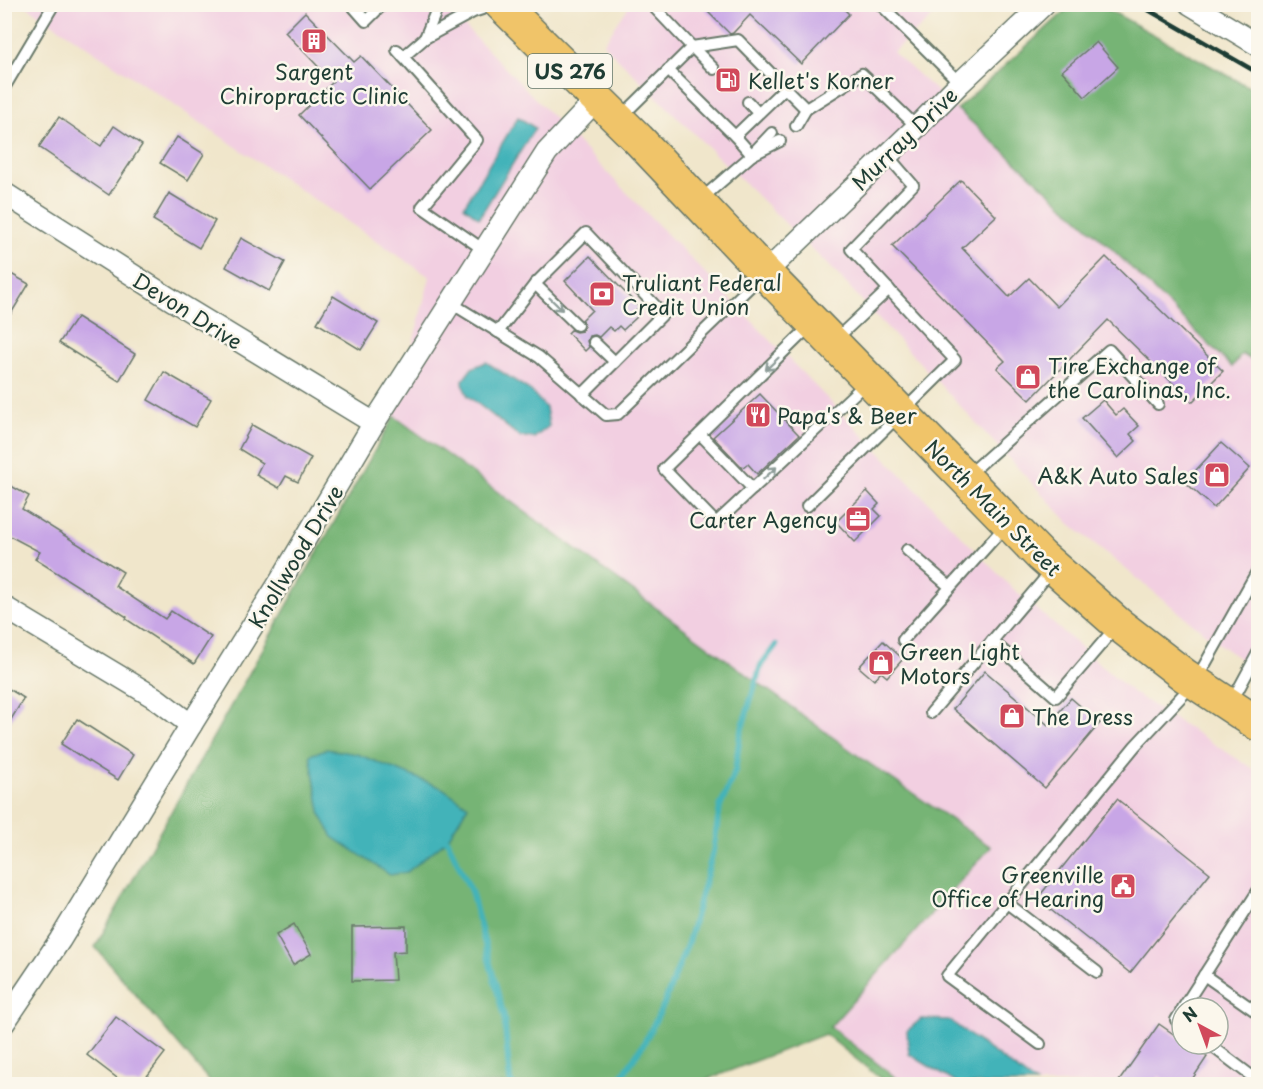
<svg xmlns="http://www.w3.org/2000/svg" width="1263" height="1089" viewBox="0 0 1263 1089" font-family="'Playpen Sans',sans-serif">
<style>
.built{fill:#f2cfe1;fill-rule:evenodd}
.forest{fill:#76b474;stroke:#4a7854;stroke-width:1.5}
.water{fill:#43b3b9;stroke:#317876;stroke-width:1.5}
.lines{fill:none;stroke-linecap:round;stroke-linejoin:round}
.stream{stroke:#43b3b9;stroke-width:6}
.building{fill:#c8a6e6}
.lane-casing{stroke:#687869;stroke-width:14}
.street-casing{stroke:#687869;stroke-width:24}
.primary-casing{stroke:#687869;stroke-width:36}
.lane{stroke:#fff;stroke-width:10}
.street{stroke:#fff;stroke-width:21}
.primary{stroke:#f0c469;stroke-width:33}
.rail{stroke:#1f3d34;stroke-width:4.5}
.oneway{stroke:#8f9e9a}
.labels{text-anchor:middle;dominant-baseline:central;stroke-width:5;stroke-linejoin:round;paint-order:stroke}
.shield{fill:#fbf7ec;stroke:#61756b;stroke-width:1.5}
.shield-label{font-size:20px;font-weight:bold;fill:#1f3d34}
.poi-label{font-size:21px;fill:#1f3d34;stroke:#fbf7ec;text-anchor:start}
.street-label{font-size:21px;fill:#1f3d34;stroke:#fbf7ec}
</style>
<rect width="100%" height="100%" fill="#fbf7ec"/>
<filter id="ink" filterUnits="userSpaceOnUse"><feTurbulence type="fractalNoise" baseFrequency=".0167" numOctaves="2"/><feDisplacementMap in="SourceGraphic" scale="12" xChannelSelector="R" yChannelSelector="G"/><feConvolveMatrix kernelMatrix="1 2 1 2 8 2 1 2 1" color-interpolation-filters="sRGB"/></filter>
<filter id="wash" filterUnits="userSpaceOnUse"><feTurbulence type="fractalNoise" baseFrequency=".008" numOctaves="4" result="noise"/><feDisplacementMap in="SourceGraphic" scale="24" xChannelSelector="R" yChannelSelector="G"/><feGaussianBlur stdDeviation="1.35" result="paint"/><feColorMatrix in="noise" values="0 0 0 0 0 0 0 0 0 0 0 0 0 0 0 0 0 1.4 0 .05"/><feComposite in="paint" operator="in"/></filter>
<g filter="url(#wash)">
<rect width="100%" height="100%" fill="#f0e6cb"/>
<!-- built -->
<g class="built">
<path d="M25,5h419l565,580 123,107 126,80v312h-354l-74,-57 161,-180 -134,-92 -463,-339 36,-139zM1182,1008h36v36h-36z"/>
<polygon points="630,5 946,5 893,52 1109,246 1232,366 1242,354 1258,364 1258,672 1212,639 1069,523 839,276 603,44"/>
</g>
<!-- forest -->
<g class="forest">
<polygon points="1072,5 1100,5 1258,92 1258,364 1242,354 1232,367 1109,246 957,109"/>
<polygon points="394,416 857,755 991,847 830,1027 904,1084 887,1084 825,1034 696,1084 212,1084 95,947"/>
</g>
<!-- water -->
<g class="water">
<polygon points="518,117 535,128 479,218 464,206"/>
<polygon points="486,362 531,391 546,408 549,426 534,438 520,437 468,396 464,388 463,380 472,368"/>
<polygon points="326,749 357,754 442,788 468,806 447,840 407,872 390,875 333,837 321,816 310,755"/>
<polygon points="921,1019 949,1020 1036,1084 958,1084 909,1054 907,1031"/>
</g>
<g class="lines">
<!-- stream -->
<g class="stream">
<polyline points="447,840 471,891 504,1017 510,1080 512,1084"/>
<polyline points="617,1084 644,1043 664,1004 688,942 713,852 720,807 735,771 740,735 761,665 776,645"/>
</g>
</g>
<g id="blocks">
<!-- building -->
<g class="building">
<polygon points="700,4 839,4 849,14 801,64 750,15 733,33 730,34"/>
<polygon points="305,12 354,62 361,56 432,130 370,189 299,115 333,82 285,32"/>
<polygon points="1096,42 1118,67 1085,97 1062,71"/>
<polygon points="59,117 101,146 114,126 142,145 109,195 39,147"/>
<polygon points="177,137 204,154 188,180 160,163"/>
<polygon points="961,180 996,216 962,248 1009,297 1029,278 1057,307 1106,257 1223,371 1192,402 1108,320 1030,400 997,368 1005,361 892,246"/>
<polygon points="169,193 215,221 199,248 153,220"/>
<polygon points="241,238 285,262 269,291 226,267"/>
<polygon points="590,256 639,307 634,312 638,316 623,330 619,326 614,331 609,327 599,337 595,335 589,336 587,341 589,347 585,351 568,333 571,330 576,332 582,331 584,326 582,320 592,310 565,281"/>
<polygon points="4,270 29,284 4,325"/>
<polygon points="333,296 378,323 361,350 317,323"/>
<polygon points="77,317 135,354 119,381 59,343"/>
<polygon points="164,372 211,399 195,427 148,400"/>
<polygon points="760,394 799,435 757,474 748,464 743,468 713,437"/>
<polygon points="1103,400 1116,415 1123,409 1139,426 1130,434 1136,441 1118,458 1082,418"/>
<polygon points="252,425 311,458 298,482 286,476 279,488 256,475 262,463 239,449"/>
<polygon points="1221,443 1250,468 1214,508 1185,482"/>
<polygon points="4,482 29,496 22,509 123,572 115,586 165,619 171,611 211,637 194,664 126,619 127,617 35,559 40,552 4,533"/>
<polygon points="867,491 879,504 874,509 881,516 855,542 836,522"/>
<polygon points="883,641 903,659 887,677 881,672 874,680 859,667"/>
<polygon points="985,671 1048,725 1071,698 1100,723 1045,788 953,709"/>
<polygon points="4,686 24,698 4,731"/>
<polygon points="77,719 133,755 118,780 61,744"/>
<polygon points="1117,799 1210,873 1130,973 1037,899"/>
<polygon points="294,924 311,954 293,965 276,935"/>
<polygon points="406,926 406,951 393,952 395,980 352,981 352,927"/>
<polygon points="116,1017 165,1053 141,1084 125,1084 87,1055"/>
<polygon points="1159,1024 1182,1040 1182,1044 1188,1044 1207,1057 1189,1084 1171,1084 1159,1076 1153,1084 1117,1084"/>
</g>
</g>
</g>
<g filter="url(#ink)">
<use href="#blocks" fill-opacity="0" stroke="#687869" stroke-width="1.5"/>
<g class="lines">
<!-- lane casing -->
<g class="lane-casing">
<g id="lane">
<polyline points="351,4 366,21 383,4"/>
<polyline points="880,4 960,83"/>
<polyline points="425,38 439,4"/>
<polyline points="692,47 738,40 785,88"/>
<polyline points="692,47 714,69"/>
<polyline points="397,50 477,140 422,207 484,250"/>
<polyline points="403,57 425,38 473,12 497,4"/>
<polyline points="668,70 735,136"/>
<polyline points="4,88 54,4"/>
<polyline points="748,102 758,113"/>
<polyline points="621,117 692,47 651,4"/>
<polyline points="796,126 806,109"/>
<polyline points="756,150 772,133"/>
<polyline points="752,155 780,141"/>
<polyline points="700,200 752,155 735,136 785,88 806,109 862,74 917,127"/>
<polyline points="535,284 577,325"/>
<polyline points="451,303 539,357 606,415 618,414 762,275"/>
<polyline points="811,325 664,469 716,523 867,382"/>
<polyline points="498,332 535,284 586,233 663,314 582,395"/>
<polyline points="835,340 889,289"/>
<polyline points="594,342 615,362"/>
<polyline points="700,434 753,489"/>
<polyline points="967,476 1109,350 1158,404"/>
<polyline points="807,506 955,360 851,249 913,185 887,155"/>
<polyline points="907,550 950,587"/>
<polyline points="903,640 1006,525"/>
<polyline points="992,641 1056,697 1115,628"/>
<polyline points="1231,703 1258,653"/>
<polyline points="931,713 1052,570"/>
<polyline points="1007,903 1097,972"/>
<polyline points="1204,975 1258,1013"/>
<polyline points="1183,1008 1258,891"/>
<polyline points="1182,1010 1176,1020 1182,1024"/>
<polyline points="1040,1044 947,976 1135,746 1195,682 1258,570"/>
<polyline points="1209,1044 1258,1081"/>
</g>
</g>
<!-- street casing -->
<g class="street-casing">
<g id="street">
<polyline points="1190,4 1258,45"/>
<polyline points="4,193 172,300 374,423"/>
<polyline points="765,273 917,127 960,83 1044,4"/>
<polyline points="4,607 157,699 191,725"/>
<polyline points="4,1023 60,940 191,725 281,580 374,423 547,152 598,98"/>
</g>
</g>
<!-- primary casing -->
<g class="primary-casing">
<polyline id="primary" points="501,4 638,139 765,273 1041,556 1118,624 1184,675 1258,724"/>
</g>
<!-- lane -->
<use href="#lane" class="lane"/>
<!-- street -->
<use href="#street" class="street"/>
<!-- primary -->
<use href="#primary" class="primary"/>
<!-- rail -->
<polyline class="rail" points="1138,4 1258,73"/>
</g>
<!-- one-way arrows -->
<defs><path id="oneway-shaft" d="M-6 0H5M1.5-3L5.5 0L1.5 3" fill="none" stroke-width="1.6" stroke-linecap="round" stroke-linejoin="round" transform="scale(1.5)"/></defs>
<g class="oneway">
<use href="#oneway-shaft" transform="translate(556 304) rotate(44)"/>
<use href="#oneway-shaft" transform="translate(772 364) rotate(136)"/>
<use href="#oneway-shaft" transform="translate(770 473) rotate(-43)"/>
</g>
</g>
<!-- icons -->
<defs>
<g id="building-square" transform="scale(1.35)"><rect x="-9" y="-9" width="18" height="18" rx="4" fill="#d1495b" stroke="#fbf7ec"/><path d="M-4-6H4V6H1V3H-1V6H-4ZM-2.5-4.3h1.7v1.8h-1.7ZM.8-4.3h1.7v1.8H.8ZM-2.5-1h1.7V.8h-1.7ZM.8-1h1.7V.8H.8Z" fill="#fff"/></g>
<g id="fuel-square" transform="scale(1.35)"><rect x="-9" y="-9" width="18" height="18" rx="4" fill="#d1495b" stroke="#fbf7ec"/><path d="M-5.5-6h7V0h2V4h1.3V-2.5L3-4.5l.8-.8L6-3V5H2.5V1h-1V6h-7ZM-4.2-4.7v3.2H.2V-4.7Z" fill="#fff"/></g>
<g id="bank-square" transform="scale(1.35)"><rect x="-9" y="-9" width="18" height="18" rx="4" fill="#d1495b" stroke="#fbf7ec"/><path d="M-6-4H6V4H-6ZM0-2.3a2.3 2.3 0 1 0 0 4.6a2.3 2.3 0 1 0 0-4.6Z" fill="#fff"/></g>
<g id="shop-square" transform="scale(1.35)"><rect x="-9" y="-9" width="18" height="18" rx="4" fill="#d1495b" stroke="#fbf7ec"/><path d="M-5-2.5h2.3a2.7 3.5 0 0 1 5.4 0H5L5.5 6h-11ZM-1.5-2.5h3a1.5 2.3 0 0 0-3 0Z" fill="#fff"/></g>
<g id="restaurant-square" transform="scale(1.35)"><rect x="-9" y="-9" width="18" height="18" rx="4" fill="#d1495b" stroke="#fbf7ec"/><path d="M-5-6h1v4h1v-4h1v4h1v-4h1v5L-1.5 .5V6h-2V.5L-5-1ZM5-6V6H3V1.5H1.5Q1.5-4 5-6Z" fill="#fff"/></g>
<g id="office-square" transform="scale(1.35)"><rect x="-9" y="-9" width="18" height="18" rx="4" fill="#d1495b" stroke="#fbf7ec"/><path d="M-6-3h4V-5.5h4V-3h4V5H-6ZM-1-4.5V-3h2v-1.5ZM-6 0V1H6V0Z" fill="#fff"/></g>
<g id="civic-square" transform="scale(1.35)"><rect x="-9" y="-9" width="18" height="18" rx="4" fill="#d1495b" stroke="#fbf7ec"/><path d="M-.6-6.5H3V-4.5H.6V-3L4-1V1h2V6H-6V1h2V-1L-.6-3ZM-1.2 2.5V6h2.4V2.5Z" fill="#fff"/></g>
</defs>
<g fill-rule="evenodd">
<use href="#building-square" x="314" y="41"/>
<use href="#fuel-square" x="728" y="80"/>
<use href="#bank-square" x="602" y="294"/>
<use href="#shop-square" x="1028" y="377"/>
<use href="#restaurant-square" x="758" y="415"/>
<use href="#shop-square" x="1217" y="475"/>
<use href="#office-square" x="858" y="519"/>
<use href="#shop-square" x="881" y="663"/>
<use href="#shop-square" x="1012" y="716"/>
<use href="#civic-square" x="1123" y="886"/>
</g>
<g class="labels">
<!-- shield labels -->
<rect class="shield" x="528" y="54" width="84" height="34" rx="4.5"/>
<g class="shield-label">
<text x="570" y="71">US 276</text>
</g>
<!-- poi labels -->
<g class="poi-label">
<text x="314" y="71" text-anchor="middle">Sargent<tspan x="314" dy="24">Chiropractic Clinic</tspan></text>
<text x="748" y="80">Kellet's Korner</text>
<text x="622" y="282">Truliant Federal<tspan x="622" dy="24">Credit Union</tspan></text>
<text x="1048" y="365">Tire Exchange of<tspan x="1048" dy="24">the Carolinas, Inc.</tspan></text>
<text x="777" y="415">Papa's &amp; Beer</text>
<text x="1198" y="475" text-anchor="end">A&amp;K Auto Sales</text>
<text x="838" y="519" text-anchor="end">Carter Agency</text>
<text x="900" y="651">Green Light<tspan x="900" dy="24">Motors</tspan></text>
<text x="1032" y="716">The Dress</text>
<text x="1104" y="874" text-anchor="end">Greenville<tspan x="1104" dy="24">Office of Hearing</tspan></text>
</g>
<!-- street labels -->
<g class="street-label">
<text transform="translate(904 138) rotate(-44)">Murray Drive</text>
<text transform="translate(188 310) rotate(32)">Devon Drive</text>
<text transform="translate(994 507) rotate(45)">North Main Street</text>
<text transform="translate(295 556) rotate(-59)">Knollwood Drive</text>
</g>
</g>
<!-- margin -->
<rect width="1263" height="1089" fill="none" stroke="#fbf7ec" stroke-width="24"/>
<!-- north arrow -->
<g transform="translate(1200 1026) rotate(319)"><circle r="28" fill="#fbf7ec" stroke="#a3ada2" stroke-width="1.5"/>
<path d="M0-4.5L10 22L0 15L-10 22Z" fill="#d1495b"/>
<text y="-9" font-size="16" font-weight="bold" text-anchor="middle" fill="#1f3d34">N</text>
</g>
</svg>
